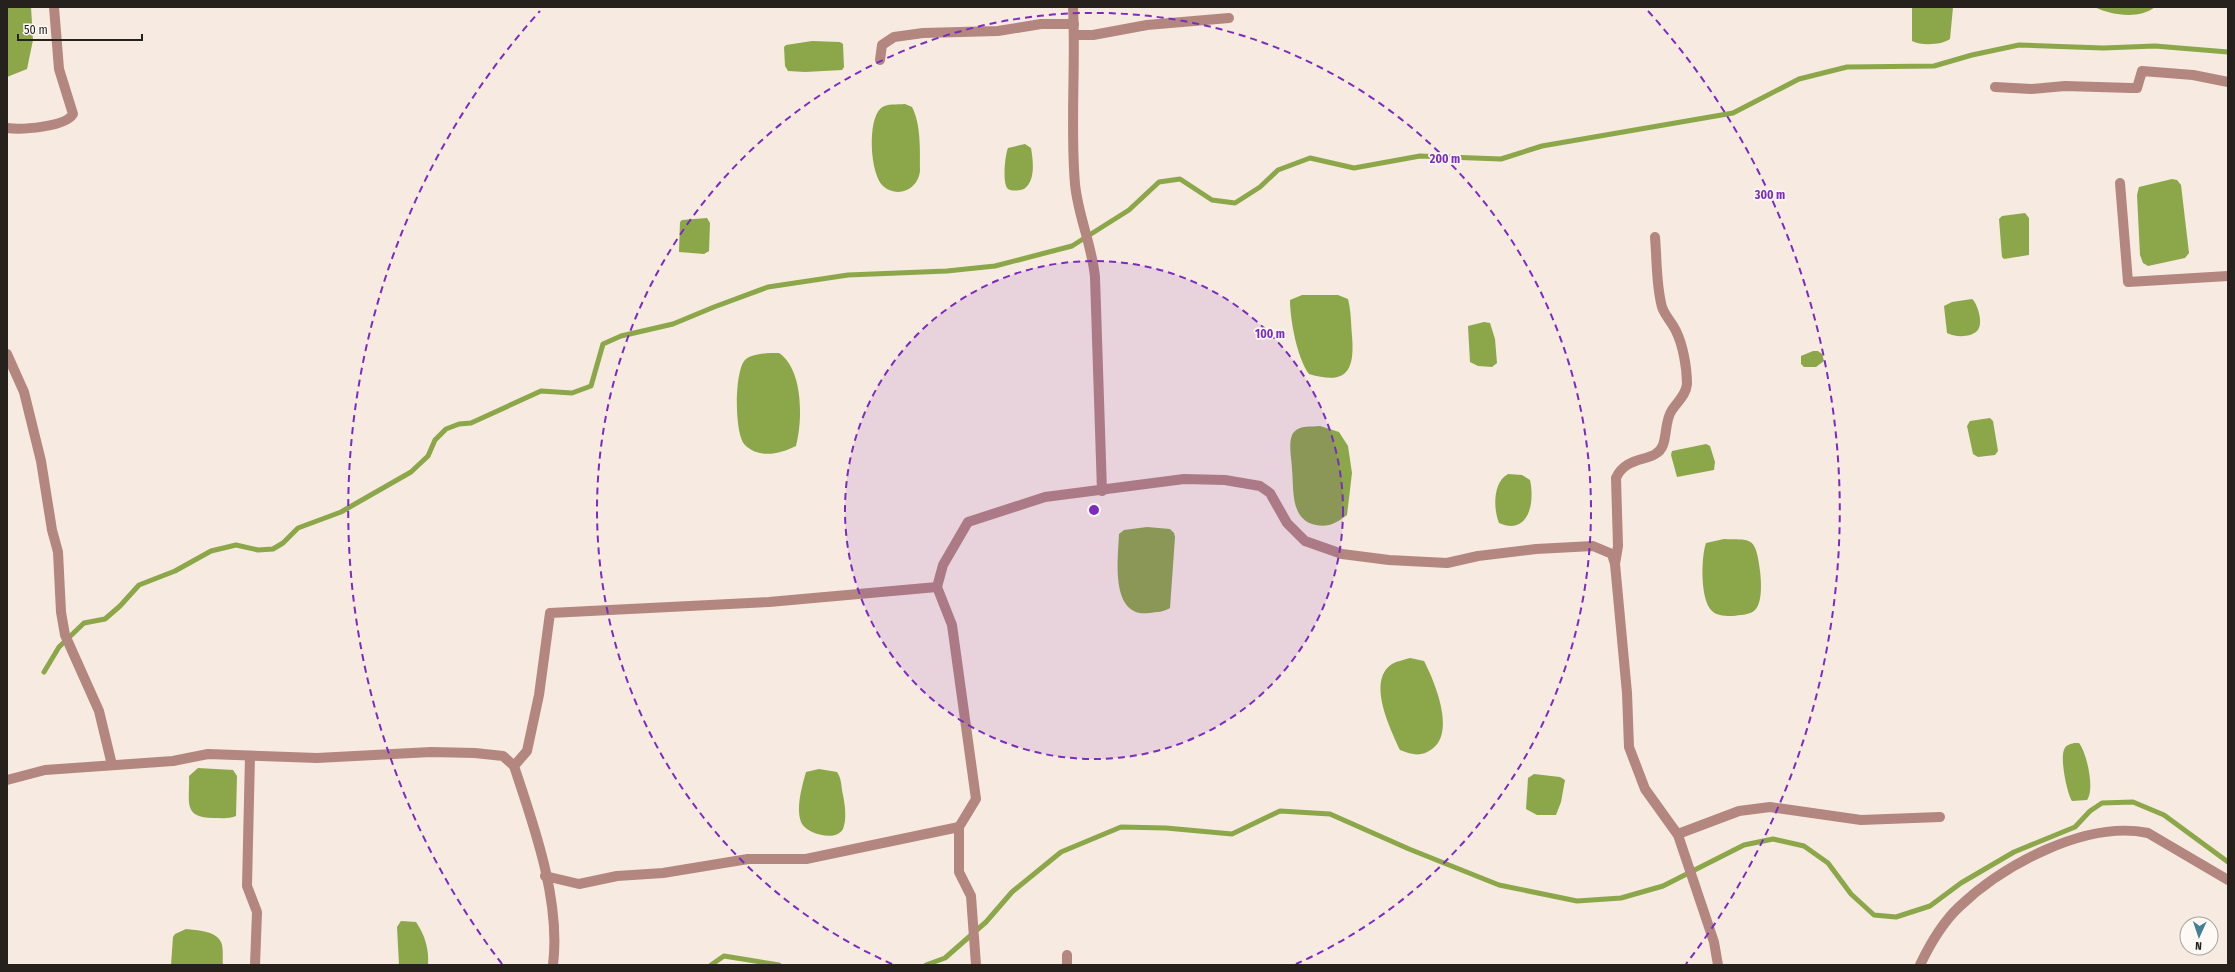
<svg xmlns="http://www.w3.org/2000/svg" width="2235" height="972" viewBox="0 0 2235 972" font-family="'Fira Sans Condensed',sans-serif">
<style>
.water{fill:#8ca749}
.lines{fill:none;stroke-linecap:round;stroke-linejoin:round}
.stream{stroke:#8ca749;stroke-width:5}
.minor{stroke:#b3867f;stroke-width:10}
.ring{fill:none;stroke:#7b2cbf;stroke-width:2;stroke-dasharray:7 5}
.centre{fill:#7b2cbf;stroke:#fef9f5;stroke-width:2}
.ring-label{font-size:12px;text-anchor:middle;font-weight:bold;fill:#7b2cbf;stroke:#fef9f5;stroke-width:3.5;stroke-linejoin:round;paint-order:stroke}
</style>
<rect width="100%" height="100%" fill="#f7eae0"/>
<!-- water -->
<g class="water">
<polygon points="7,7 31,7 33,40 27,69 7,77"/>
<path d="M1912,7h41l-3,32c-9,6 -28,7 -38,2z"/>
<path d="M2094,7h61c-17,13 -43,8 -61,0z"/>
<polygon points="812,41 840,42 843,44 844,67 842,70 805,72 788,71 785,66 784,47 786,45"/>
<path d="M905,104l7,3c9,17 8,43 8,63 -1,19 -22,29 -37,16 -13,-12 -16,-66 -2,-78 6,-5 16,-3 24,-4z"/>
<path d="M1025,144l6,4c2,12 5,33 -7,41 -4,1 -11,3 -16,0 -6,-5 -3,-34 0,-41z"/>
<polygon points="2172,179 2177,180 2181,185 2189,253 2185,258 2148,266 2143,263 2140,255 2137,195 2139,187"/>
<polygon points="2025,213 2029,218 2029,255 2004,259 2002,257 1999,219 2002,216"/>
<polygon points="707,218 710,223 709,251 704,254 679,252 680,222 682,220"/>
<path d="M1302,295h36l10,4c3,12 3,24 4,37 3,36 -6,49 -43,38 -12,-16 -19,-55 -19,-74z"/>
<path d="M1972,299c6,5 12,26 5,32 -7,7 -23,6 -30,2l-3,-27 8,-4z"/>
<polygon points="1484,322 1490,323 1495,339 1497,363 1492,367 1478,366 1470,362 1468,326"/>
<polygon points="1813,351 1818,351 1822,354 1824,361 1816,367 1804,367 1801,364 1801,356"/>
<path d="M779,353c24,16 24,66 17,93 -16,8 -37,13 -51,-1 -11,-10 -11,-77 1,-86 8,-6 23,-6 33,-6z"/>
<polygon points="1990,418 1993,421 1998,451 1995,455 1978,457 1973,454 1967,426 1970,421"/>
<path d="M1320,426l19,6 9,14 4,27 -5,42c-9,7 -19,13 -31,10 -26,-5 -22,-35 -24,-56 0,-9 -5,-29 2,-37 6,-7 18,-5 26,-6z"/>
<polygon points="1706,444 1710,446 1715,462 1714,470 1677,477 1671,455 1672,451"/>
<path d="M1508,474l14,1 8,5c5,22 -1,56 -31,43 -6,-15 -6,-41 9,-49z"/>
<path d="M1147,527l23,2 4,4 1,4 -5,71c-6,4 -13,4 -21,5 -39,5 -31,-54 -30,-79l5,-4z"/>
<path d="M1724,539c25,1 31,-3 35,25 2,12 5,39 -5,47 -5,4 -15,4 -21,5 -6,0 -16,0 -21,-5 -12,-11 -11,-54 -6,-68z"/>
<path d="M1410,658l14,3c11,21 32,72 8,88 -11,8 -19,6 -32,1 -9,-20 -34,-69 -8,-86 5,-3 12,-4 18,-6z"/>
<path d="M2074,743h5c8,10 16,47 8,57l-15,1c-5,-8 -12,-42 -8,-51 1,-5 7,-6 10,-7z"/>
<path d="M198,768l35,2 4,6 -1,40c-6,3 -15,2 -22,2 -32,0 -24,-16 -25,-42z"/>
<path d="M819,769l18,3c5,7 4,15 6,23 2,10 4,24 0,34 -7,13 -35,5 -41,-5 -7,-14 0,-38 4,-52z"/>
<polygon points="1534,774 1560,777 1565,780 1561,802 1556,815 1537,815 1526,809 1528,778"/>
<path d="M401,921l15,1c9,13 13,27 12,43h-29l-2,-38z"/>
<path d="M186,929c11,1 30,2 35,13 3,7 1,16 2,23h-52l2,-28 2,-3z"/>
</g>
<g class="lines">
<!-- stream -->
<g class="stream">
<polyline points="44,672 59,647 84,623 105,619 120,606 139,585 175,571 211,551 236,545 258,550 273,549 283,543 298,528 341,512 411,472 428,456 435,440 446,429 459,424 471,423 541,391 572,393 591,386 603,344 621,336 673,324 714,307 768,287 848,275 947,271 995,266 1072,246 1129,210 1159,182 1180,179 1212,200 1235,203 1260,187 1278,170 1310,158 1354,168 1420,156 1501,159 1542,146 1733,113 1799,79 1847,67 1934,66 1972,55 2019,45 2103,48 2155,46 2228,52"/>
<polyline points="711,965 724,956 779,965"/>
<polyline points="926,965 945,958 986,922 1012,892 1061,852 1121,827 1166,828 1232,834 1280,811 1330,814 1409,849 1499,885 1577,901 1621,898 1663,886 1744,845 1773,839 1804,846 1828,863 1851,894 1874,915 1896,917 1930,906 1961,883 2014,852 2075,827 2090,811 2102,803 2133,802 2164,815 2228,862"/>
</g>
<!-- minor -->
<g class="minor">
<path d="M1073,7c3,59 -3,118 2,177 3,32 17,61 20,93l7,214"/>
<polyline points="1074,35 1093,35 1147,25 1229,18"/>
<polyline points="880,60 882,45 894,37 923,33 998,31 1041,24 1074,24"/>
<polyline points="1995,87 2031,89 2065,86 2131,88 2137,88 2142,71 2193,75 2228,82"/>
<path d="M7,128c14,2 59,-1 66,-14l-14,-45 -5,-62"/>
<polyline points="2120,183 2128,282 2228,276"/>
<polyline points="7,354 24,392 41,461 52,530 58,552 61,612 65,635 99,711 112,765"/>
<path d="M1615,564l3,-18 -2,-68c11,-25 40,-14 47,-33 4,-11 2,-25 9,-35 6,-9 14,-15 15,-26 0,-16 -4,-39 -11,-53 -4,-9 -11,-15 -14,-24 -6,-22 -5,-47 -7,-70"/>
<polyline points="937,587 952,625 976,799 959,827 959,872 971,896 976,965"/>
<polyline points="250,756 247,886 257,912 255,965"/>
<polyline points="514,766 527,751 539,695 550,613 769,602 937,587 943,565 968,522 1045,497 1184,479 1225,480 1260,486 1270,493 1287,523 1305,541 1342,554 1389,560 1447,563 1478,556 1536,549 1593,546 1612,554 1615,564 1627,693 1629,747 1645,789 1678,835 1714,942 1718,965"/>
<path d="M7,780l38,-10 128,-9 35,-7 109,4 114,-6 44,1 28,3 11,10c20,60 47,135 39,199"/>
<polyline points="1678,834 1739,811 1770,807 1861,820 1940,817"/>
<polyline points="545,876 579,884 617,876 663,873 748,859 806,859 959,827"/>
<polyline points="1067,965 1067,955"/>
<path d="M1920,965c10,-21 22,-42 39,-58 44,-42 127,-87 189,-74l80,47"/>
</g>
</g>
<!-- distance rings -->
<circle cx="1094" cy="510" r="249" fill="#7b2cbf" fill-opacity=".12"/>
<g class="ring">
<circle cx="1094" cy="510" r="249"/>
<path d="M892 964A497 497 0 1 1 1296 964"/>
<path d="M502 964A746 746 0 0 1 540 11M1648 11A746 746 0 0 1 1686 964"/>
</g>
<circle cx="1094" cy="510" r="6" class="centre"/>
<g class="ring-label">
<text x="1445" y="163">200 m</text>
<text x="1770" y="199">300 m</text>
<text x="1270" y="338">100 m</text>
</g>
<!-- border -->
<rect width="2235" height="972" fill="none" stroke="#26211d" stroke-width="16"/>
<!-- north arrow -->
<g transform="translate(2199 936) rotate(183)"><circle r="19" fill="#fef9f5" stroke="#a8a39f"/>
<path d="M0-3L7 15L0 10L-7 15Z" fill="#408294"/>
<text y="-6" font-size="11" font-weight="bold" text-anchor="middle" fill="#26211d">N</text>
</g>
<!-- scale -->
<path d="M18 34v6h124v-6" fill="none" stroke="#26211d" stroke-width="2"/>
<text x="24" y="34" font-size="12" fill="#26211d" stroke="#fef9f5" stroke-width="3" paint-order="stroke">50 m</text>
</svg>
